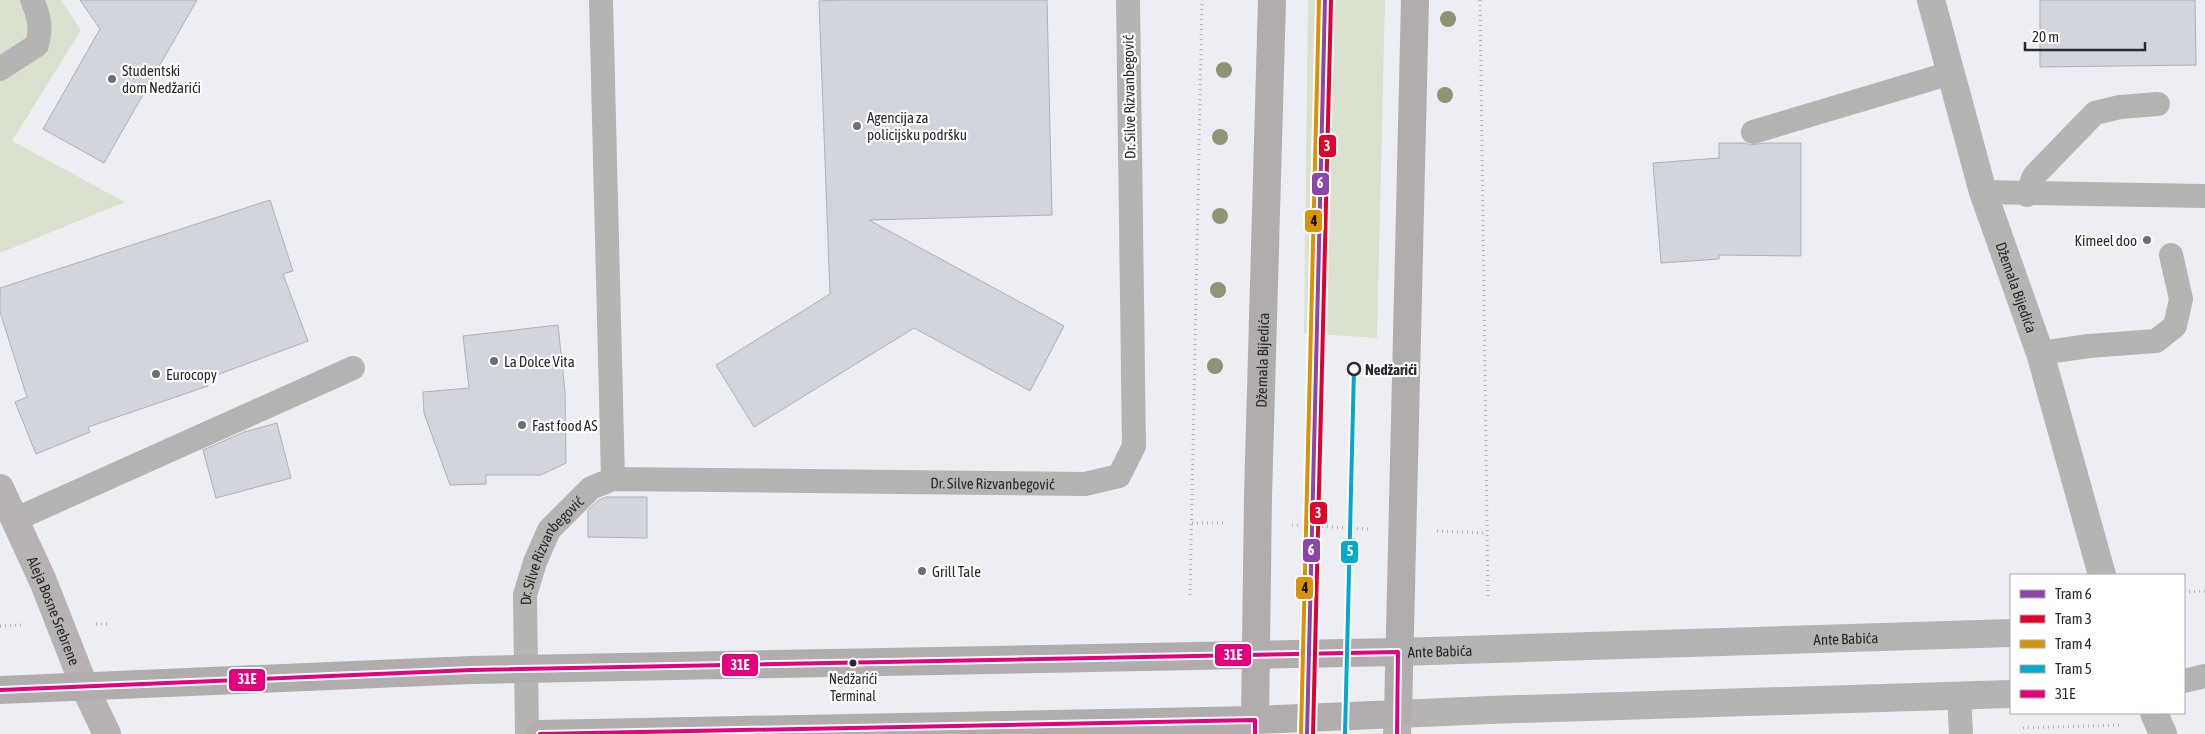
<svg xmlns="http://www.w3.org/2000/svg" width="2205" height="734" viewBox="0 0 2205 734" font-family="'Asap Condensed',sans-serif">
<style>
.green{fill:#dae1cf}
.building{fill:#d2d5de;stroke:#afb0b4}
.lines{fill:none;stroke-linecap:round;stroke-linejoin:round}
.path{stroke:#b2b2b2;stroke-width:3;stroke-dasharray:1 4;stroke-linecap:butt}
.lane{stroke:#b6b4b2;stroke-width:24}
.street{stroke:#b6b4b2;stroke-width:28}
.secondary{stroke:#b6b3b2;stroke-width:28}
.primary{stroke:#b0adac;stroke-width:28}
.bus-1-casing{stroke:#fff;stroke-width:8}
.bus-1{stroke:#e5007d;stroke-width:4}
.tram-1-casing{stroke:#fff;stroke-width:8}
.tram-2-casing{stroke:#fff;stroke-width:8}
.tram-3-casing{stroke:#fff;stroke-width:8}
.tram-4-casing{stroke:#fff;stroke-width:8}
.tram-1{stroke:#8e44ad;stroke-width:4}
.tram-2{stroke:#e4002b;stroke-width:4}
.tram-3{stroke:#d89307;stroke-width:4}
.tram-4{stroke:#00a9ce;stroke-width:4}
.tree{fill:#8d9574}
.poi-dot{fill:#6e6f72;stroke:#fff;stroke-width:2}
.stop-dot{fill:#fff;stroke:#292a2d;stroke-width:2.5}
.bus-dot{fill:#292a2d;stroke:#fff;stroke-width:2}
.labels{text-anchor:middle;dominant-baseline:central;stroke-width:4.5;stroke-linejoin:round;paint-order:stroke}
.bus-label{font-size:14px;fill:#292a2d;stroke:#fff}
.poi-label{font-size:15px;fill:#292a2d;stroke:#fff;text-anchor:start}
.street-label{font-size:15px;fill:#292a2d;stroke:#fff}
.stop-label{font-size:15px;font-weight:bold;fill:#292a2d;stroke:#fff;text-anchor:start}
.line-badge{stroke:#fff;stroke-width:2}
.badge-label{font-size:14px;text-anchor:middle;font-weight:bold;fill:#fff}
.pale-badge-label{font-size:14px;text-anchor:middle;font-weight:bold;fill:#111}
</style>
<rect width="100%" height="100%" fill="#edeef3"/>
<!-- green -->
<g class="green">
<polygon points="0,0 61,0 81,30 12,141 125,202 0,253"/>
<polygon points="1308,0 1385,0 1377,338 1304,333"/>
</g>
<!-- building -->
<g class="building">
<polygon points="80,0 197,0 104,163 43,129 100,29"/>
<polygon points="843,0 1047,0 1052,215 869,220 1064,326 1030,391 914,328 754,427 716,365 830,294 819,1"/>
<polygon points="2040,0 2195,0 2196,65 2040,67"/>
<polygon points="1719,143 1745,143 1750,145 1765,143 1801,143 1801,256 1719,255 1719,259 1661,263 1653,163 1719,158"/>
<polygon points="270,200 293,271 283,274 308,341 206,379 208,386 88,427 90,432 36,454 15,402 27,397 0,312 0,288"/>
<polygon points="558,325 565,392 566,463 541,475 486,475 486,484 450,485 424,413 423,392 469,388 463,336"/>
<polygon points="277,423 291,478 216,498 203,450 244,432"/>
<polygon points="606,497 647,497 647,538 588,537 588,510 599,500"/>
</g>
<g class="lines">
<!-- path -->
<g class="path">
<polyline points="1480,0 1488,596"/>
<polyline points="1192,523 1224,523"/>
<polyline points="1292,525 1369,529"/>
<polyline points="1437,531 1486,533"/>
<polyline points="2184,592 2205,591"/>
<polyline points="1190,595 1202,0"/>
<polyline points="96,624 108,624"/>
<polyline points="0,626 22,625"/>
<polyline points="2023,728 2122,725"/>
</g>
<!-- lane -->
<g class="lane">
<polyline points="601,0 613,479"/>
<path d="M0,69l37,-24c5,-18 2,-29 -5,-45"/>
<polyline points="1753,132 1951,73"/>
<polyline points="1983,192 2205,196"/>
<polyline points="2027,195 2034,176 2095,113 2120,107 2158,104"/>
<polyline points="2040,353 2089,346 2156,341 2175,326 2181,299 2171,255"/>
<polyline points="14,520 353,368"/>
<polyline points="2184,681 2205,676"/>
<polyline points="1959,696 1961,734"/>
<path id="s1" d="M527,734l-2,-139 10,-33 14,-32 42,-42 22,-9 472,5 34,-8 15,-30 -6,-446"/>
</g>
<!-- street -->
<g class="street">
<path id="s2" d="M1931,0l52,192 57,161 62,222"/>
<path id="s3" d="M1398,652l613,-19"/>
<polyline points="2154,713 2163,734"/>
<polyline points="1398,714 1489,710 2011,694"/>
</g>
<!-- secondary -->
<g class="secondary">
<path id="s4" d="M0,488l43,93 42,107 22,46"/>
<polyline points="1397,734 1398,714"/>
</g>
<!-- primary -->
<g class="primary">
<polyline points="0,690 471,670 1398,652"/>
<path id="s5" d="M1255,720l3,-224 14,-496"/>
<polyline points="540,734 1255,720 1398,714 1415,0"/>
</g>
<!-- bus-1 casing -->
<g class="bus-1-casing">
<g id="bus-1">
<polyline points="0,690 471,670 1398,652 1397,734"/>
<polyline points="540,734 1255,720 1255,734"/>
</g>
</g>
<!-- bus-1 -->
<use href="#bus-1" class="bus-1"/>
<!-- tram-1 casing -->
<g class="tram-1-casing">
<polyline id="tram-1" points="1307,734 1325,0"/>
</g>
<!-- tram-2 casing -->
<g class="tram-2-casing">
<polyline id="tram-2" points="1313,734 1331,0"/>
</g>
<!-- tram-3 casing -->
<g class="tram-3-casing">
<polyline id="tram-3" points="1301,734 1319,0"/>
</g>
<!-- tram-4 casing -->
<g class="tram-4-casing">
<polyline id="tram-4" points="1345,734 1354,369"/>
</g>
<!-- tram-1 -->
<use href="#tram-1" class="tram-1"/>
<!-- tram-2 -->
<use href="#tram-2" class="tram-2"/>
<!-- tram-3 -->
<use href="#tram-3" class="tram-3"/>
<!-- tram-4 -->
<use href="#tram-4" class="tram-4"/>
</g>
<!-- trees -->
<g class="tree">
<circle cx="1448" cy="19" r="8"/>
<circle cx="1224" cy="70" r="8"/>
<circle cx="1445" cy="95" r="8"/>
<circle cx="1220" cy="137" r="8"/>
<circle cx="1220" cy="216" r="8"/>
<circle cx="1218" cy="290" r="8"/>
<circle cx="1215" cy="366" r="8"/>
</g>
<!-- markers -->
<g class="poi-dot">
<circle cx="112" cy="79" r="5"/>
<circle cx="857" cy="126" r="5"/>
<circle cx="2147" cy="240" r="5"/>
<circle cx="494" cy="361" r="5"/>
<circle cx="156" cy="374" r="5"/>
<circle cx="522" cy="425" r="5"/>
<circle cx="922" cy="571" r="5"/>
</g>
<circle class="stop-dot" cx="1354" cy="369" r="6"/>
<circle class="bus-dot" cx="853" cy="663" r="4.5"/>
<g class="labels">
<!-- bus labels -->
<g class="bus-label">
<text x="853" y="679">Nedžarići<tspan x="853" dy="17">Terminal</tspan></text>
</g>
<!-- poi labels -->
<g class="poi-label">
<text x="122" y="70">Studentski<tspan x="122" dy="17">dom Nedžarići</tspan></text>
<text x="867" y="117">Agencija za<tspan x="867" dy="17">policijsku podršku</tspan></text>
<text x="2137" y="240" text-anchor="end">Kimeel doo</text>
<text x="504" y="361">La Dolce Vita</text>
<text x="166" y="374">Eurocopy</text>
<text x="532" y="425">Fast food AS</text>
<text x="932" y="571">Grill Tale</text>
</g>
<!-- street labels -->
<g class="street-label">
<text transform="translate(1129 97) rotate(-91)">Dr. Silve Rizvanbegović</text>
<text stroke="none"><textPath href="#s2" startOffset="300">Džemala Bijedića</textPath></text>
<text stroke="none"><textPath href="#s5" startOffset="360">Džemala Bijedića</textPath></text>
<text stroke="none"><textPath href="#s1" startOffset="671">Dr. Silve Rizvanbegović</textPath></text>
<text stroke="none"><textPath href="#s1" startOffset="191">Dr. Silve Rizvanbegović</textPath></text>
<text stroke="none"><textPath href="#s4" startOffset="134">Aleja Bosne Srebrene</textPath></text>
<text stroke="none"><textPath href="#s3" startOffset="448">Ante Babića</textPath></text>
<text stroke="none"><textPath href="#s3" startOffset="42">Ante Babića</textPath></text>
</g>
<!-- stop labels -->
<g class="stop-label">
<text x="1365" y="369">Nedžarići</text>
</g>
</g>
<g class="line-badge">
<rect x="1318" y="134" width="19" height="24" rx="5" fill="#e4002b"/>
<rect x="1311" y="172" width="19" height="24" rx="5" fill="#8e44ad"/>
<rect x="1304" y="209" width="19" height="24" rx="5" fill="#d89307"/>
<rect x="1309" y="501" width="19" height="24" rx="5" fill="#e4002b"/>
<rect x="1302" y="538" width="19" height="25" rx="5" fill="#8e44ad"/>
<rect x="1340" y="540" width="19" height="24" rx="5" fill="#00a9ce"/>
<rect x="1295" y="576" width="19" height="24" rx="5" fill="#d89307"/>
<rect x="1214" y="643" width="38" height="24" rx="5" fill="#e5007d"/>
<rect x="721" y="653" width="38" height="24" rx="5" fill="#e5007d"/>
<rect x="228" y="668" width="38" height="24" rx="5" fill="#e5007d"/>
</g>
<g class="badge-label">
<text x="1327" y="151">3</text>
<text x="1320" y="188">6</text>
<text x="1318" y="518">3</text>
<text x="1311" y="555">6</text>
<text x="1350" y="556">5</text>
<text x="1233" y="660">31E</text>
<text x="740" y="670">31E</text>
<text x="247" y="684">31E</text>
</g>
<g class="pale-badge-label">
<text x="1314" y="226">4</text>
<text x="1305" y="593">4</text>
</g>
<!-- legend -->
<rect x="2010" y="574" width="175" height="140" fill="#ffffff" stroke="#a9aaab"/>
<rect x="2020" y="590" width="25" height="8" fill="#8e44ad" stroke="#a9aaab"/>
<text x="2055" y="599" font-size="15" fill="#292a2d">Tram 6</text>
<rect x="2020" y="615" width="25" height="8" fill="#e4002b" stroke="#a9aaab"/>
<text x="2055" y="624" font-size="15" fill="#292a2d">Tram 3</text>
<rect x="2020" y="640" width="25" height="8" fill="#d89307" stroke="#a9aaab"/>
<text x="2055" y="649" font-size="15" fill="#292a2d">Tram 4</text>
<rect x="2020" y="665" width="25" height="8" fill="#00a9ce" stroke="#a9aaab"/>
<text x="2055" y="674" font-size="15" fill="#292a2d">Tram 5</text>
<rect x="2020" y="690" width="25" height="8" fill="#e5007d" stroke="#a9aaab"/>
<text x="2055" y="699" font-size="15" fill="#292a2d">31E</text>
<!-- scale -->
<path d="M2025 42v8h120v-8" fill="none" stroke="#292a2d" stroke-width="2.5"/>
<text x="2032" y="42" font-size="15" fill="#292a2d" stroke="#ffffff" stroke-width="4" paint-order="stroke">20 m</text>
</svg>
